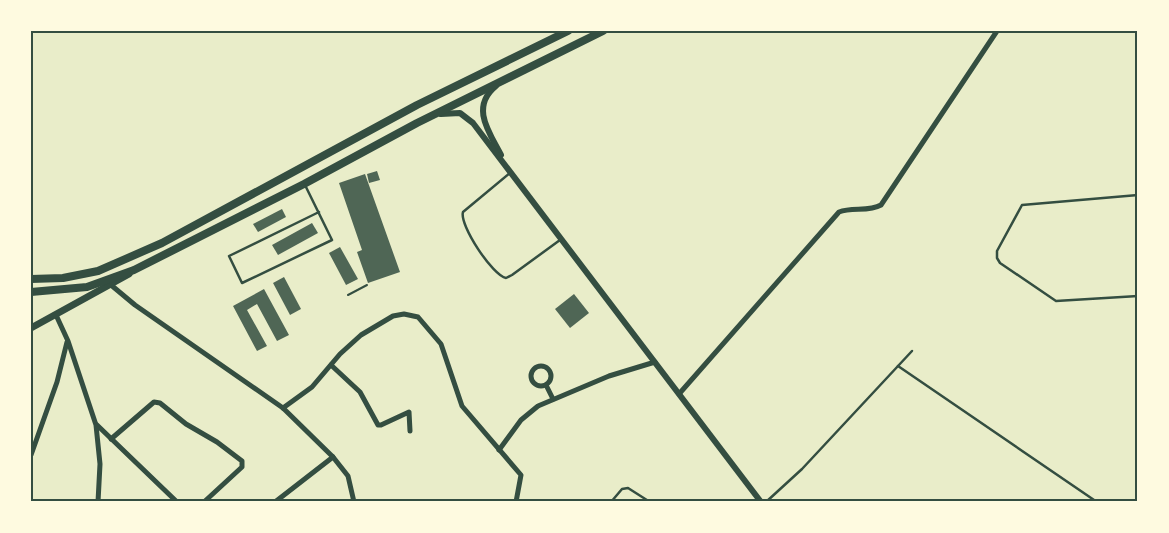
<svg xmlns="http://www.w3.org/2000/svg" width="1169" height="533" viewBox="0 0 1169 533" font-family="'Space Grotesk',sans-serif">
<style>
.building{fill:#4f6655}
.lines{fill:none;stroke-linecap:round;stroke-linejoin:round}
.path{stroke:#344e41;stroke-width:2}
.service{stroke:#344e41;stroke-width:2.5}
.minor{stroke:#344e41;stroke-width:5}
.tertiary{stroke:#344e41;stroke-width:6}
.secondary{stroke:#344e41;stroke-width:7}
.trunk{stroke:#344e41;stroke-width:8}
.neatline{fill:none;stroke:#344e41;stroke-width:2}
</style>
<rect width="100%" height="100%" fill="#e9edc9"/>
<!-- building -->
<g class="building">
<polygon points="377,171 380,180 369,183 367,174"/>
<polygon points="365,174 400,272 368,283 357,252 362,250 339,183"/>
<polygon points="282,209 286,217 258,232 253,224"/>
<polygon points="312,223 318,233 278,255 272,245"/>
<polygon points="340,247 358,279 346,285 329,253"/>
<polygon points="284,277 301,309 290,315 273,283"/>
<polygon points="264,289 289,335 277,341 257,304 247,310 267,346 257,351 233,306"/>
<polygon points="574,294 589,313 570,328 555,309"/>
</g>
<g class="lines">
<!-- path -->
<polyline class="path" points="348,295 367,285"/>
<!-- service -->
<g class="service">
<path d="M510,173l-47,39c-4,13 30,64 43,66l6,-3 48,-35"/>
<polyline points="305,185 332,240 242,283 229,256 319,212"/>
<polyline points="1138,195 1022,205 997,251 997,258 1000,263 1056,301 1138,296"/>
<polyline points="898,366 1097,502"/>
<polyline points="611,502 622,489 628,488 650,502"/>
<polyline points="766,502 802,469 912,351"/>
</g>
<!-- minor -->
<g class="minor">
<polyline points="111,285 135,305 283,408 333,457 348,476 354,502"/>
<polyline points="56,315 68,341 96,425 100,464 98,502"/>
<polyline points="331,365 360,392 378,425 381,425 409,412 410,431"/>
<circle cx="541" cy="376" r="10"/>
<polyline points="546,385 553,399"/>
<path d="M679,394l160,-182c13,-5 30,0 42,-7l116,-174"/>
<polyline points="283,408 312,387 340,354 361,335 393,316 404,314 418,317 441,344 462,406 521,475 516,502"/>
<polyline points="97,425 177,502"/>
<polyline points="111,439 154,402 160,403 186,424 217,442 242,461 242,467 204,502"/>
<polyline points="499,450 521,420 538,406 609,376 655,362"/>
<polyline points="31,455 57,382 67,342"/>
<polyline points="275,502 333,457"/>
</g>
<!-- tertiary -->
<g class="tertiary">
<path d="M496,86c-26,21 -7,46 5,69"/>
<polyline points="441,114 460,113 473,123 761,502"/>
</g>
<!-- secondary -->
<polyline class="secondary" points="31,328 129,274"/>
<!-- trunk -->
<g class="trunk">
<polyline points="31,279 63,278 98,271 162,243 417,105 568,31"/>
<polyline points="31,292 87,287 134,270 304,184 417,123 603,31"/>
</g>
</g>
<!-- border -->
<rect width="1169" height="533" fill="none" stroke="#fefae0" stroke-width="65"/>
<rect x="32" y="32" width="1104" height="468" class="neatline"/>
</svg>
